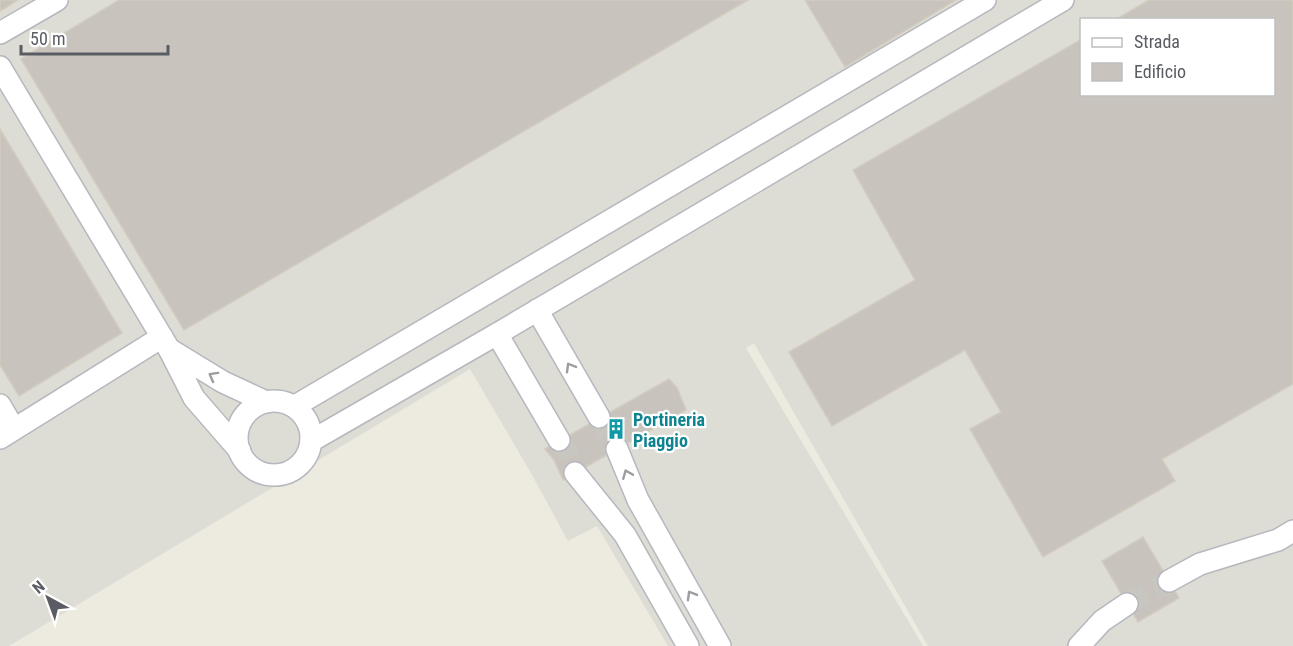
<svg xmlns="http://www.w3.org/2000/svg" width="1293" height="646" viewBox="0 0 1293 646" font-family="'Roboto Condensed',sans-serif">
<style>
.industrial{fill:#dddcd5;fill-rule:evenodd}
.building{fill:#c8c4bd;stroke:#d2ccbe;stroke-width:1.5}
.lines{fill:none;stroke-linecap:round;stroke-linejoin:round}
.minor-tunnel{stroke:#c8c6c0;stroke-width:21;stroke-dasharray:21 10;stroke-linecap:butt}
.minor-casing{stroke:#b6b8be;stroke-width:24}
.minor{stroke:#fff;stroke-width:21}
.oneway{stroke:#9b9da1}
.labels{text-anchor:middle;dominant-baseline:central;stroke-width:4.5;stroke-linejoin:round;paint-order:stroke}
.culture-label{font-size:18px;font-weight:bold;fill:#0d838f;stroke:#fff;text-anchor:start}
</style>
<rect width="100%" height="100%" fill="#edeae0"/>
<!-- industrial -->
<path class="industrial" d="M0,0h1293v646h-365l-174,-303 -8,5 177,298h-255l-71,-120 -29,15 -37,-68 -61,-104 -461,277h-9zM1082,20h192v74h-192z"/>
<!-- building -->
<g class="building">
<polygon points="0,0 18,0 0,11"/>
<polygon points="119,0 748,0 184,330 21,59"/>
<polygon points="805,0 956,0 845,67"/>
<polygon points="1149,0 1293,0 1293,384 1162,459 1175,481 1043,557 970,429 1001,412 965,350 832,426 789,352 915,280 853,170 1082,39 1082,94 1274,94 1274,20 1115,20"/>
<polygon points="0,129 122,333 19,396 0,365"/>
<polygon points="669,379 677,388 686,410 563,480 554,460 545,449"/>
<polygon points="1143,537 1179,598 1138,622 1102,561"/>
</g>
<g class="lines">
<!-- minor-tunnel -->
<g class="minor-tunnel">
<polyline points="599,417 617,449"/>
<polyline points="559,440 567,452 575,473"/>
<polyline points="1127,604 1169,581"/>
</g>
<!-- minor casing -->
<g class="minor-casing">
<g id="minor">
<polyline points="0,33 57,0"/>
<polyline points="0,67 169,349"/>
<polyline points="537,310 599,417"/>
<polyline points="497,334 559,440"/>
<circle cx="274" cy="438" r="37"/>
<polyline points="0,405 14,429"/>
<polyline points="295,406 985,0"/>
<polyline points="0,438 162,337"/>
<polyline points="311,441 497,334 1063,0"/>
<polyline points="617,449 638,500 720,646"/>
<polyline points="240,451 194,398 169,349 223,382 266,402"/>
<polyline points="575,473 625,535 688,646"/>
<polyline points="1169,581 1200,564 1278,540 1293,531"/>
<polyline points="1079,646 1102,621 1127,604"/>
</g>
</g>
<!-- minor -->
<use href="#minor" class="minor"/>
</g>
<!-- one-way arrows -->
<defs><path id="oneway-chevron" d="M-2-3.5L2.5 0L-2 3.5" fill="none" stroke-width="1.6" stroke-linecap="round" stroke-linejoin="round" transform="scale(1.5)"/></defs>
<g class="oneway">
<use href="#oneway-chevron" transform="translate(570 367) rotate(-120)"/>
<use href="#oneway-chevron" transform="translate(213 376) rotate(-151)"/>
<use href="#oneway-chevron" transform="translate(627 474) rotate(-112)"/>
<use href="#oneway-chevron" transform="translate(691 595) rotate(-120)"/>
</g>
<!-- icons -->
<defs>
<g id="building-bare" transform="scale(1.62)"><path d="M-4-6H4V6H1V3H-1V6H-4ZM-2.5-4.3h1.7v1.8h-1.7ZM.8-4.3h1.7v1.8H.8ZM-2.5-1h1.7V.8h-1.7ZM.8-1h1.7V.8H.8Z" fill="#0f9aa8" stroke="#fff" stroke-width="2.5" paint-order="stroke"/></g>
</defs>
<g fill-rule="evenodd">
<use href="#building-bare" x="616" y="429"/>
</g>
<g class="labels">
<!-- culture labels -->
<g class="culture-label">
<text x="633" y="419">Portineria<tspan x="633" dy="21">Piaggio</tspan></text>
</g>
</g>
<!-- legend -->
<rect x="1080" y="18" width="195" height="78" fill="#ffffff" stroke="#bdbec0" stroke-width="1.5"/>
<rect x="1092" y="38" width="30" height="9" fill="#ffffff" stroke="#bdbec0" stroke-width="1.5"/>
<text x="1134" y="48" font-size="18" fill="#595c62">Strada</text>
<rect x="1092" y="63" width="30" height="18" fill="#c8c4bd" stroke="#bdbec0" stroke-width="1.5"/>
<text x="1134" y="78" font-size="18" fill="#595c62">Edificio</text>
<!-- north arrow -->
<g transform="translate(48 598) rotate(319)" stroke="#ffffff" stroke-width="4.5" paint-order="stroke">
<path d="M0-4.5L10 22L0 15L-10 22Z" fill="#595c62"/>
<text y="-9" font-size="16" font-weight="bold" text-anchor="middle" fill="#595c62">N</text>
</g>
<!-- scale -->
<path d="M21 45v9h147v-9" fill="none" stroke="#595c62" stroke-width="3"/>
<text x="30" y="45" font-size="18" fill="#595c62" stroke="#ffffff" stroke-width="4.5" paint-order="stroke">50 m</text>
</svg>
